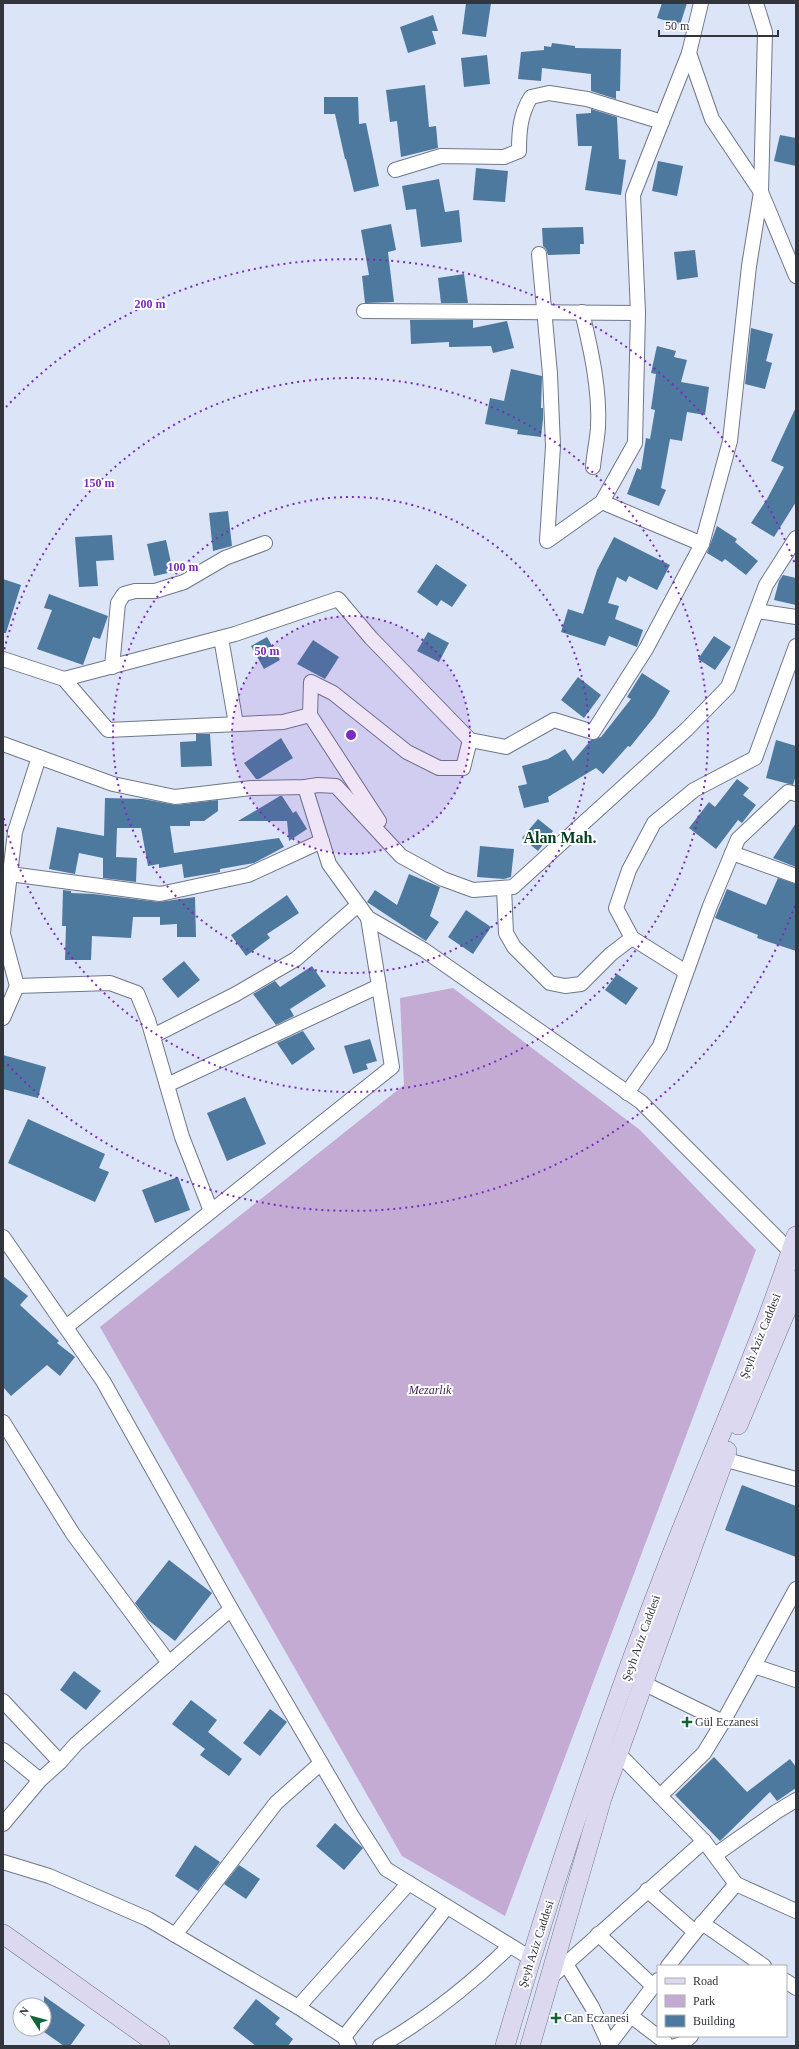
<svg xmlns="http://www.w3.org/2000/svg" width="799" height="2049" viewBox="0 0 799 2049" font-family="'Times New Roman',serif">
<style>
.green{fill:#c4abd4}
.building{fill:#4c799d}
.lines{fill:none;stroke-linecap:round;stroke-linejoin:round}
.street-casing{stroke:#707787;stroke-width:16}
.secondary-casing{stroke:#707787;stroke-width:20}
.street{stroke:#fff;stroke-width:14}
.secondary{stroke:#dcd8ef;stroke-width:19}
.ring{fill:none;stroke:#7b2cbf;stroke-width:2;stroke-dasharray:2 4}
.poi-dot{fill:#116637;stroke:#fff;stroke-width:1.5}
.labels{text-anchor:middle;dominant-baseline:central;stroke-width:4;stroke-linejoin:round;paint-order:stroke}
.street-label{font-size:12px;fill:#32353c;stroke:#fff}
.park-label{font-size:12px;font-style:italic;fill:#431c56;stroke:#fff}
.poi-label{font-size:12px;fill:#32353c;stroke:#fff;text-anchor:start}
.district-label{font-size:16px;font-weight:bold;fill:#023d1d;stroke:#fff}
.centre{fill:#7b2cbf;stroke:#fff;stroke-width:2}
.ring-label{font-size:12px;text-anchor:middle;font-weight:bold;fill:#7b2cbf;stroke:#fff;stroke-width:4;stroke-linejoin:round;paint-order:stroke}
</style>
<rect width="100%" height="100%" fill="#dce4f7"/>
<!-- green -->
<polygon class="green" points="453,988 640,1130 756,1250 505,1916 402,1856 100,1327 404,1085 400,998"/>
<!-- building -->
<g class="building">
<polygon points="466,3 491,3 486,37 462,34"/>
<polygon points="662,3 687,3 680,25 657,18"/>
<polygon points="433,15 438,31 432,31 436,44 408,53 400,27"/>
<polygon points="552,43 575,46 575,48 621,49 620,91 616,91 616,99 591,91 591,74 542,68 541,81 518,79 521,52 544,50 544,46 551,47"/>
<polygon points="487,55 490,84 464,87 461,58"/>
<polygon points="425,85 429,127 436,126 438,148 401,157 397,121 390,122 386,90"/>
<polygon points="324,97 358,97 359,124 366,123 379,186 354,192 346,159 345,159 335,114 324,114"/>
<polygon points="591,109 617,117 619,159 626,160 621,195 585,190 592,146 578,146 576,114 591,113"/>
<polygon points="780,135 796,138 796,166 774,161"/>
<polygon points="658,161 683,166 677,196 652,191"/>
<polygon points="476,168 508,171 505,202 473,200"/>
<polygon points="439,179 445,212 459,210 462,242 421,247 416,209 406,210 402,186"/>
<polygon points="391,224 396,250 388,252 394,302 365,303 362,276 369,275 361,230"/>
<polygon points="583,227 584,244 580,244 580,254 548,255 546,249 543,246 542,228"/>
<polygon points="695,250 698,277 677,280 674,252"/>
<polygon points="464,274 468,303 441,303 438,278"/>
<polygon points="410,320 473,320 473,328 507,321 514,348 493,353 491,346 449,347 449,342 411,344"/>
<polygon points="751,328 773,334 766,361 772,363 765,389 745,384"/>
<polygon points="657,346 676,351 674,357 687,360 681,382 709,387 705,415 687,412 682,441 670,439 661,488 666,490 659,506 627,494 637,468 641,470 646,438 650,439 655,410 651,409 656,374 651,373"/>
<polygon points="511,369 542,376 541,408 543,408 543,419 541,437 517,434 518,430 485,424 490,398 504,401"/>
<polygon points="796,407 796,502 774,537 751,523 767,499 784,467 771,461"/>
<polygon points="228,511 232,546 213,551 209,513"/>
<polygon points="717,526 737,539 735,542 758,561 746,575 725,559 722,562 707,553"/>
<polygon points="112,535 114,560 96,561 98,586 79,587 75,537"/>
<polygon points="614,537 670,565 657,590 629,576 626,582 617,577 608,603 619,606 615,619 643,630 637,647 609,636 605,646 561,632 568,609 583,614 597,570"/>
<polygon points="166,540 173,572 154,576 147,544"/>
<polygon points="436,564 467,585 452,607 441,600 437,606 417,592"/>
<polygon points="783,575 796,578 796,605 774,600 779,581"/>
<polygon points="3,579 21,585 6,633 3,633"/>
<polygon points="49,594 108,616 100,639 93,637 83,665 37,649 52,610 44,608"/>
<polygon points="428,632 449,643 439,662 417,651"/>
<polygon points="714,636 731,647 715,670 698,659"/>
<polygon points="267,637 280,660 264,669 251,646"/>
<polygon points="313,640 339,657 325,679 297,664"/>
<polygon points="642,673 670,691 655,716 630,747 628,746 603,774 596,768 548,797 549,802 524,808 518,786 527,784 522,766 548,759 565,749 573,761 591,740 601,737 631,699 627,697"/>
<polygon points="578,677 601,695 584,718 561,700"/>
<polygon points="196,734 210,734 212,766 181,767 180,742 196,741"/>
<polygon points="281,738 293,758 259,779 256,779 244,763"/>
<polygon points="776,740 796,746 796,775 793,785 766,778"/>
<polygon points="737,779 749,788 743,795 756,805 742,823 738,820 716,849 689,828 709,802 715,807"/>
<polygon points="280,796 282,796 293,813 296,811 307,829 289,841 287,821 238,821"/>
<polygon points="105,798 143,799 176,805 218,800 218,811 204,821 190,821 190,826 170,826 174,853 279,838 284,847 254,863 220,869 220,872 184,878 182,864 159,868 159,864 148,866 141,828 117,828 116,857 137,858 136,882 103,878 103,858 79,853 75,874 49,869 57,827 104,836"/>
<polygon points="538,819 553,831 538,851 522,838"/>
<polygon points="796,823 796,867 773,858"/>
<polygon points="480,846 514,849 511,877 504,879 477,877"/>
<polygon points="409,874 440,887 430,916 439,922 426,941 367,902 375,890 397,905"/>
<polygon points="778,878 796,884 796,951 757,938 758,935 715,918 727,889 766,905"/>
<polygon points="63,890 71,891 71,893 93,894 159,902 195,897 196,937 177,937 177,924 160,925 160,917 133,917 131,938 92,936 91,960 65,960 66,926 62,926"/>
<polygon points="287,895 299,913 267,934 270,938 246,956 231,935"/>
<polygon points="466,910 491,927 473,954 448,937"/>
<polygon points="184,961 200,980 178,998 162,979"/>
<polygon points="312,966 326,986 290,1009 294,1016 276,1025 253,994 275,981 280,987"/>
<polygon points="617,974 638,988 626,1005 605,990"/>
<polygon points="303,1031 315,1049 292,1065 277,1043"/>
<polygon points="370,1039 377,1061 366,1064 368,1069 353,1074 344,1046"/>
<polygon points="3,1055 46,1067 38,1098 3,1089"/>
<polygon points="245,1097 266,1144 227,1161 207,1113"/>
<polygon points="28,1119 105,1154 99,1168 109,1172 95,1202 8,1163"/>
<polygon points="178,1177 190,1210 155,1223 142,1190"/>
<polygon points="3,1276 28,1296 20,1305 59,1341 57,1343 75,1357 60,1376 47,1365 11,1396 3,1387"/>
<polygon points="742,1485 796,1506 796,1557 725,1530"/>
<polygon points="169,1560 212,1593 175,1641 148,1620 135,1603"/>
<polygon points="74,1671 101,1691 86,1710 60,1690"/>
<polygon points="191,1700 217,1720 208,1732 242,1759 229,1776 200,1755 205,1749 172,1724"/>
<polygon points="270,1709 287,1722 260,1756 243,1743"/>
<polygon points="714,1757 747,1792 790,1759 796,1767 796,1788 777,1801 770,1792 720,1841 675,1795"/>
<polygon points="335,1823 363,1848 344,1870 316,1846"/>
<polygon points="195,1845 220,1862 198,1891 175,1876"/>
<polygon points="239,1865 260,1879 246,1899 224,1884"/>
<polygon points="44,1996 85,2025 70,2046 64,2046 44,2032"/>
<polygon points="256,1999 280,2018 275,2024 293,2039 288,2046 256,2046 233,2028"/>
</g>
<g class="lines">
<!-- street casing -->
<g class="street-casing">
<g id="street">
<polyline points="689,53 712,119 761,192 796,276"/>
<path d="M395,170l46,-14 63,1 15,-6c0,-19 1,-37 12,-54l18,-4 38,6 75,23"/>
<polyline points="539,254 550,374 553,446 547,541 602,502 635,443 638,313 633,195 689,53 701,3"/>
<polyline points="364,311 638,313"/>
<path d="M582,312c9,38 18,77 16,116 -1,13 -4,26 -5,39"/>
<polyline points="602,502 702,544"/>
<polyline points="757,611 796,617"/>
<polyline points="221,638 236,724"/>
<polyline points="3,659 64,679 108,730 283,722 310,715"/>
<polyline points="112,667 118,603 124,594 135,591 155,591 184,582 225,558 265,543"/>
<polyline points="64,679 235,634 338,599 371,638 470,740 506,747 554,720 593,732 646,649 702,544 730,441 749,266 761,192 765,32 756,3"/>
<polyline points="3,744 113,784 175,797 251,788 305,787 318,785 336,786 401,856 443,879 473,890 513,887 687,729 728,687 766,585 796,538"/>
<polyline points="305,787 329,864 368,918 424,950 641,1102 791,1252"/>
<polyline points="379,821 310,715 311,682 333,693 407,752 439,768 463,768 470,740"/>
<polyline points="732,853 796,876"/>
<polyline points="3,872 10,874 160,894 248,875 322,841"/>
<polyline points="504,888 506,933 514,947 550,983 565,986 581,984 611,954 632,938"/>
<polyline points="3,932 15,832 39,757"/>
<polyline points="3,934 17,986 3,1018"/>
<polyline points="686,972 632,938 616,908 629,870 654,823 694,790 755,758 796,646"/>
<polyline points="17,986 110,983 137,993 148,1020 182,1137 211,1211"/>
<polyline points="153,1036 236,994 296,959 358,905"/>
<polyline points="167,1085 379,986"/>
<polyline points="627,1093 660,1046 710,906 738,839 788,792 796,794"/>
<polyline points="3,1237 103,1381 231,1609 352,1816 386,1869 532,1959"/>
<polyline points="66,1327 392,1067 368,918"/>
<polyline points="3,1422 73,1534 169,1663"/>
<polyline points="716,1457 796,1479"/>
<polyline points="754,1666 796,1680"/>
<polyline points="643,1683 723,1722 796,1589"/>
<polyline points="3,1701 60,1762"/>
<polyline points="3,1750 40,1780"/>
<polyline points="618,1753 704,1841 736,1884 796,1911"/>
<polyline points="660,1796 704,1753 723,1722"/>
<polyline points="3,1824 40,1780 60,1762 76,1744 231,1609"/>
<polyline points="715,1855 776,1812 796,1800"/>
<polyline points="3,1862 49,1876 148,1919 298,2007 344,2037 349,2046"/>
<polyline points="647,1890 695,1932"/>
<polyline points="702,1923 764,1966"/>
<polyline points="598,1934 653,1986"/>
<polyline points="175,1935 276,1803 321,1763"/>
<polyline points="566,1964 592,2007 609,2044"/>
<polyline points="668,1966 695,1932 736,1884"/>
<polyline points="550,1978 704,1841"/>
<polyline points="786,1981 796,1988"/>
<polyline points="298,2007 409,1883"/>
<polyline points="631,2016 665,2042 667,2046"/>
<polyline points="344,2037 447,1907"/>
<path d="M380,2046c47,-27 91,-62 130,-100"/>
<polyline points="608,2046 658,1980"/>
<polyline points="675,2046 682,2044 691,2036"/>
</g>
</g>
<!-- secondary casing -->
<g class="secondary-casing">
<g id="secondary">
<polyline points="738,1425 786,1311 792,1280"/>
<polyline points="3,1934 160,2046"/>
<path d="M505,2046c48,-164 103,-328 165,-487 42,-108 91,-213 126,-323"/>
<polyline points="530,2046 602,1798 727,1451"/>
</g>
</g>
<!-- street -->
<use href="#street" class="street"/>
<!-- secondary -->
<use href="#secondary" class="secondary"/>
</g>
<!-- distance rings -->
<circle cx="351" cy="735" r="119" fill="#7b2cbf" fill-opacity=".12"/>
<g class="ring">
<circle cx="351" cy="735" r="119"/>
<circle cx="351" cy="735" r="238"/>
<path d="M3 655A357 357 0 1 1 3 815"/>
<path d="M795 906A476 476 0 0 1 6 1063M6 407A476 476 0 0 1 795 564"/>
</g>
<!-- markers -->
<g class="poi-dot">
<path d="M685 1716h4v4h4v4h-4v4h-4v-4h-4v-4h4z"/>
<path d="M554 2012h4v4h4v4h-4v4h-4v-4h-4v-4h4z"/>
</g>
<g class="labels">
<!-- street labels -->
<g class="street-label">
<text transform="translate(760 1336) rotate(-68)">Şeyh Aziz Caddesi</text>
<text transform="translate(641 1638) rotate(-70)">Şeyh Aziz Caddesi</text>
<text transform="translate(536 1944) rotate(-72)">Şeyh Aziz Caddesi</text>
</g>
<!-- park labels -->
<g class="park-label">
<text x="430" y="1390">Mezarlık</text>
</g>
<!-- poi labels -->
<g class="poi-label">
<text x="695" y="1722">Gül Eczanesi</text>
<text x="564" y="2018">Can Eczanesi</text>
</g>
<!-- district labels -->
<g class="district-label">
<text x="560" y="837">Alan Mah.</text>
</g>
</g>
<circle cx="351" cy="735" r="6" class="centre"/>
<g class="ring-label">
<text x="150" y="308">200 m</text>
<text x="99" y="487">150 m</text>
<text x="183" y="571">100 m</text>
<text x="267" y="655">50 m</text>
</g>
<!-- border -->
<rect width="799" height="2049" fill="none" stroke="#32353c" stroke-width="8"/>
<!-- legend -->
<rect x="657" y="1965" width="130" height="72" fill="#ffffff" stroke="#adaeb1"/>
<rect x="665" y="1978" width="20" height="6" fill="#dcd8ef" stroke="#adaeb1"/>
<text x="693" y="1985" font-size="12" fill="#32353c">Road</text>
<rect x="665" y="1995" width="20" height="12" fill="#c4abd4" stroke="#adaeb1"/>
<text x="693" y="2005" font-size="12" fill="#32353c">Park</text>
<rect x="665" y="2015" width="20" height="12" fill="#4c799d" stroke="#adaeb1"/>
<text x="693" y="2025" font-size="12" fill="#32353c">Building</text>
<!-- north arrow -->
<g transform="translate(32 2017) rotate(306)"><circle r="19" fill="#ffffff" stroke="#adaeb1"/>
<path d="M0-3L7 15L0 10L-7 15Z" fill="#116637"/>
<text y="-6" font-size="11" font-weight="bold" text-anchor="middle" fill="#32353c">N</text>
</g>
<!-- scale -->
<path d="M659 30v6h119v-6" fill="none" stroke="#32353c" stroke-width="2"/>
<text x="665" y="30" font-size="12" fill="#32353c" stroke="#ffffff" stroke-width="3" paint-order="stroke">50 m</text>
</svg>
